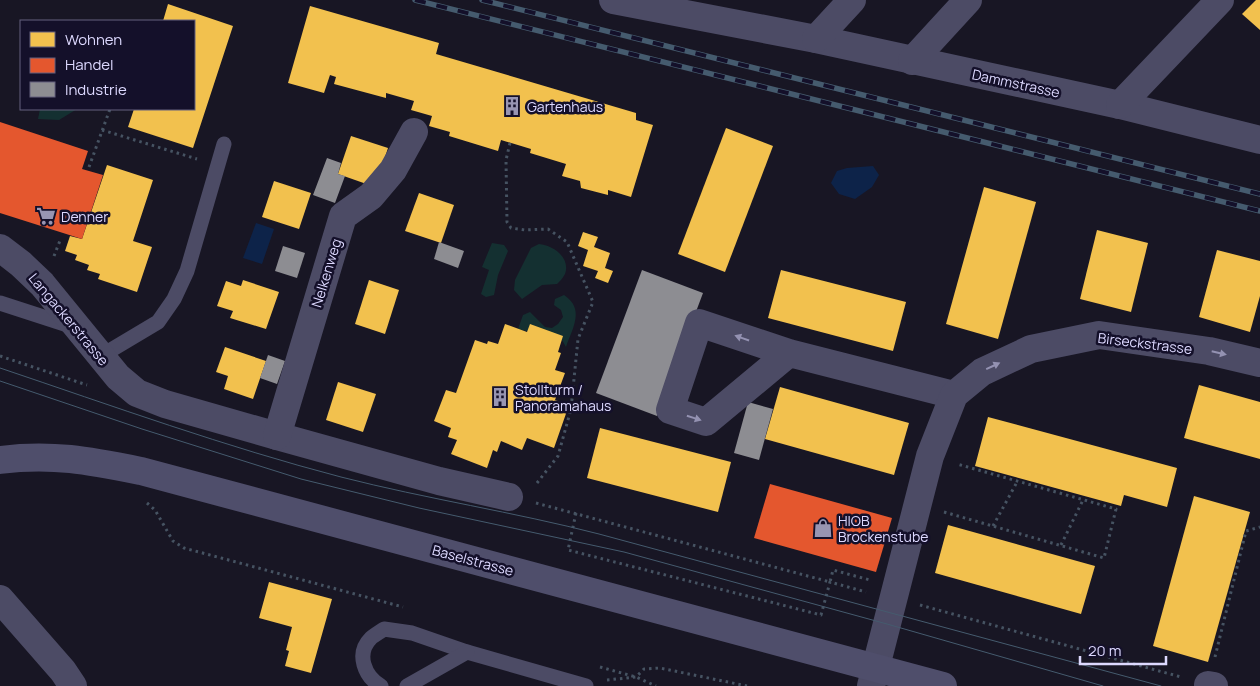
<svg xmlns="http://www.w3.org/2000/svg" width="1260" height="686" viewBox="0 0 1260 686" font-family="Manrope,sans-serif">
<style>
.green{fill:#143031}
.water{fill:#0d2349}
.homes{fill:#f2c14e}
.shops{fill:#e4572e}
.industry{fill:#8d8d92}
.lines{fill:none;stroke-linecap:round;stroke-linejoin:round}
.path{stroke:#465362;stroke-width:3;stroke-dasharray:2.5 4;stroke-linecap:butt}
.lane{stroke:#4c4b65;stroke-width:15}
.street{stroke:#4c4b65;stroke-width:28}
.secondary{stroke:#4f4e6b;stroke-width:28}
.tram{stroke:#455b6e;stroke-width:1}
.rail-casing{stroke:#455b6e;stroke-width:5.5}
.rail{stroke:#14102a;stroke-width:4;stroke-dasharray:11;stroke-linecap:butt}
.oneway{fill:#9492b2}
.labels{text-anchor:middle;dominant-baseline:central;stroke-width:5;stroke-linejoin:round;paint-order:stroke}
.street-label{font-size:14px;fill:#ddd9ff;stroke:#14102a}
.poi-label{font-size:14px;fill:#ddd9ff;stroke:#14102a;text-anchor:start}
</style>
<rect width="100%" height="100%" fill="#181624"/>
<!-- green -->
<g class="green">
<polygon points="40,109 77,109 59,120 38,119"/>
<polygon points="492,243 504,245 508,251 498,275 494,295 486,297 481,294 489,270 482,267"/>
<path d="M539,244c14,1 32,14 26,30 -2,4 -5,7 -8,10l-15,1 -20,14 -8,-9 1,-10 16,-32z"/>
<path d="M564,295c21,14 9,32 2,52l-4,-7 -44,-11 5,-14 7,-3 15,15 7,1 6,-4 5,-7 -2,-7 -7,-5 1,-6z"/>
</g>
<!-- water -->
<g class="water">
<polygon points="873,166 879,175 872,187 855,199 839,194 831,183 837,171 847,168"/>
<polygon points="256,223 274,229 262,264 243,258"/>
</g>
<!-- homes -->
<g class="homes">
<polygon points="1256,0 1260,0 1260,30 1242,14"/>
<polygon points="168,4 233,26 193,148 128,127 134,109 194,109 194,21 163,21"/>
<polygon points="310,6 439,43 436,54 636,113 636,120 653,125 631,197 608,190 608,195 581,188 580,181 562,176 566,164 530,153 531,149 501,140 498,151 449,136 450,132 429,126 432,116 411,110 414,101 386,93 386,98 334,84 336,77 330,75 324,93 288,83"/>
<polygon points="726,128 773,146 725,272 678,254"/>
<polygon points="351,136 388,148 375,187 338,174"/>
<polygon points="107,165 153,180 133,241 152,247 137,292 98,279 100,274 87,270 89,265 75,260 77,255 65,251 70,236 82,239"/>
<polygon points="274,181 311,193 299,229 262,217"/>
<polygon points="984,187 1036,202 998,339 946,324"/>
<polygon points="419,193 454,205 441,243 405,231"/>
<polygon points="1097,230 1148,243 1131,312 1080,299"/>
<polygon points="583,232 598,237 594,247 610,253 605,268 613,271 608,283 595,278 598,271 583,266 588,250 578,246"/>
<polygon points="1217,250 1260,261 1260,296 1250,332 1199,317"/>
<polygon points="781,270 906,302 893,351 768,318"/>
<polygon points="243,280 279,292 266,329 230,318 233,311 217,306 226,281 241,286"/>
<polygon points="369,280 399,290 385,334 355,324"/>
<polygon points="505,324 527,332 530,324 563,336 558,352 561,353 555,370 565,373 555,400 569,405 554,448 527,438 522,450 501,441 497,452 493,450 487,468 451,454 457,440 448,437 451,428 434,421 446,390 456,393 475,340 487,344 488,341 498,344"/>
<polygon points="225,347 266,361 253,399 224,389 228,376 216,372"/>
<polygon points="338,382 376,394 363,432 326,420"/>
<polygon points="1199,385 1260,402 1260,459 1184,438"/>
<polygon points="780,387 909,423 894,475 765,439"/>
<polygon points="988,417 1177,468 1167,507 1124,495 1121,506 975,466"/>
<polygon points="600,428 731,462 718,512 587,478"/>
<polygon points="1194,496 1250,512 1208,662 1153,646"/>
<polygon points="948,525 1095,566 1081,614 935,573"/>
<polygon points="269,582 332,599 311,673 285,666 289,651 286,650 292,627 259,618"/>
</g>
<!-- shops -->
<g class="shops">
<polygon points="0,122 88,151 82,169 103,175 82,239 0,213"/>
<polygon points="770,484 892,518 876,572 754,538"/>
</g>
<!-- industry -->
<g class="industry">
<polygon points="327,158 341,163 338,174 345,176 335,203 313,195"/>
<polygon points="439,242 464,251 458,268 434,259"/>
<polygon points="283,246 305,253 297,278 275,271"/>
<polygon points="642,270 703,293 657,416 596,393"/>
<polygon points="268,355 285,361 277,384 260,378"/>
<polygon points="748,402 773,409 759,460 734,453"/>
</g>
<g class="lines">
<!-- path -->
<g class="path">
<polyline points="102,130 197,159"/>
<polyline points="510,143 506,160 507,222 511,228 525,230 548,229 567,242 593,302 578,339 571,409 558,456 537,483 534,484"/>
<polyline points="89,167 110,109"/>
<polyline points="54,256 61,238"/>
<polyline points="0,356 87,385"/>
<polyline points="147,503 155,510 173,541 184,548 403,607"/>
<polyline points="536,503 830,582 833,570 870,580"/>
<polyline points="944,512 1104,558 1116,509 957,464"/>
<polyline points="576,513 568,550 821,615 830,582 866,592"/>
<polyline points="993,526 1017,482"/>
<polyline points="1061,545 1083,500"/>
<polyline points="920,605 1181,677"/>
<polyline points="1215,657 1246,531 1260,527"/>
<polyline points="600,667 636,677 656,686"/>
<polyline points="607,680 636,677 644,669 660,668 747,686"/>
</g>
<!-- lane -->
<g class="lane">
<polyline points="0,303 74,327"/>
<polyline points="101,356 158,322 174,299 187,271 224,144"/>
<path d="M381,686c-16,-9 -26,-32 -10,-48 3,-3 9,-6 13,-9l28,4 55,19 119,34"/>
<polyline points="407,686 467,652"/>
</g>
<!-- street -->
<g class="street">
<polyline points="613,0 816,39 1120,105 1260,140"/>
<polyline points="816,39 852,0"/>
<polyline points="912,61 968,0"/>
<polyline points="1120,105 1220,0"/>
<polyline points="0,248 21,264 42,284 118,377 137,393 165,404 277,436 439,481 509,497"/>
<polyline points="789,353 706,422 670,410 699,323 789,353 954,395"/>
<polyline points="277,436 343,216 371,196 393,170 414,132"/>
<polyline points="0,599 63,671 73,686"/>
<polyline points="1208,685 1214,686"/>
<polyline points="871,686 930,456 954,395 982,372 1031,349 1099,335 1209,351 1260,363"/>
</g>
<!-- secondary -->
<path class="secondary" d="M0,460c52,-7 91,1 141,11l802,215"/>
<!-- tram -->
<g class="tram">
<path d="M0,368c113,38 226,79 341,109 86,22 173,35 258,57l562,152"/>
<polyline points="0,381 142,429 301,479 419,508 624,552 887,624 1103,686"/>
</g>
<!-- rail casing -->
<g class="rail-casing">
<g id="rail">
<polyline points="415,0 1260,211"/>
<polyline points="482,0 1260,194"/>
</g>
</g>
<!-- rail -->
<use href="#rail" class="rail"/>
</g>
<!-- one-way arrows -->
<defs><path id="oneway-solid" d="M-6-.8H1V-3.2L6.5 0L1 3.2V.8H-6Z" transform="scale(1.25)"/></defs>
<g class="oneway">
<use href="#oneway-solid" transform="translate(742 338) rotate(-161)"/>
<use href="#oneway-solid" transform="translate(1219 353) rotate(13)"/>
<use href="#oneway-solid" transform="translate(993 366) rotate(-25)"/>
<use href="#oneway-solid" transform="translate(694 418) rotate(18)"/>
</g>
<!-- icons -->
<defs>
<g id="building-bare" transform="scale(1.5)"><path d="M-4-6H4V6H1V3H-1V6H-4ZM-2.5-4.3h1.7v1.8h-1.7ZM.8-4.3h1.7v1.8H.8ZM-2.5-1h1.7V.8h-1.7ZM.8-1h1.7V.8H.8Z" fill="#9895b2" stroke="#14102a" stroke-width="2.5" paint-order="stroke"/></g>
<g id="supermarket-bare" transform="scale(1.5)"><path d="M-6-5.5h2.5l.6 2H6L4.5 2H-2.5L-4.4-4H-6ZM-1.5 3.2a1.3 1.3 0 1 0 .1 0ZM3 3.2a1.3 1.3 0 1 0 .1 0Z" fill="#9895b2" stroke="#14102a" stroke-width="2.5" paint-order="stroke"/></g>
<g id="shop-bare" transform="scale(1.5)"><path d="M-5-2.5h2.3a2.7 3.5 0 0 1 5.4 0H5L5.5 6h-11ZM-1.5-2.5h3a1.5 2.3 0 0 0-3 0Z" fill="#9895b2" stroke="#14102a" stroke-width="2.5" paint-order="stroke"/></g>
</defs>
<g fill-rule="evenodd">
<use href="#building-bare" x="512" y="106"/>
<use href="#supermarket-bare" x="46" y="216"/>
<use href="#building-bare" x="500" y="397"/>
<use href="#shop-bare" x="823" y="528"/>
</g>
<g class="labels">
<!-- street labels -->
<g class="street-label">
<text transform="translate(1016 83) rotate(12)">Dammstrasse</text>
<text transform="translate(326 273) rotate(-73)">Nelkenweg</text>
<text transform="translate(69 319) rotate(50)">Langackerstrasse</text>
<text transform="translate(1145 343) rotate(7)">Birseckstrasse</text>
<text transform="translate(473 560) rotate(15)">Baselstrasse</text>
</g>
<!-- poi labels -->
<g class="poi-label">
<text x="527" y="106">Gartenhaus</text>
<text x="61" y="216">Denner</text>
<text x="515" y="389">Stollturm /<tspan x="515" dy="16">Panoramahaus</tspan></text>
<text x="838" y="520">HIOB<tspan x="838" dy="16">Brockenstube</tspan></text>
</g>
</g>
<!-- legend -->
<rect x="20" y="20" width="175" height="90" fill="#14102a" stroke="#64607f"/>
<rect x="30" y="32" width="25" height="15" fill="#f2c14e" stroke="#64607f"/>
<text x="65" y="45" font-size="15" fill="#ddd9ff">Wohnen</text>
<rect x="30" y="58" width="25" height="15" fill="#e4572e" stroke="#64607f"/>
<text x="65" y="70" font-size="15" fill="#ddd9ff">Handel</text>
<rect x="30" y="82" width="25" height="15" fill="#8d8d92" stroke="#64607f"/>
<text x="65" y="95" font-size="15" fill="#ddd9ff">Industrie</text>
<!-- scale -->
<path d="M1080 656v8h86v-8" fill="none" stroke="#ddd9ff" stroke-width="2.5"/>
<text x="1088" y="656" font-size="15" fill="#ddd9ff" stroke="#14102a" stroke-width="4" paint-order="stroke">20 m</text>
</svg>
